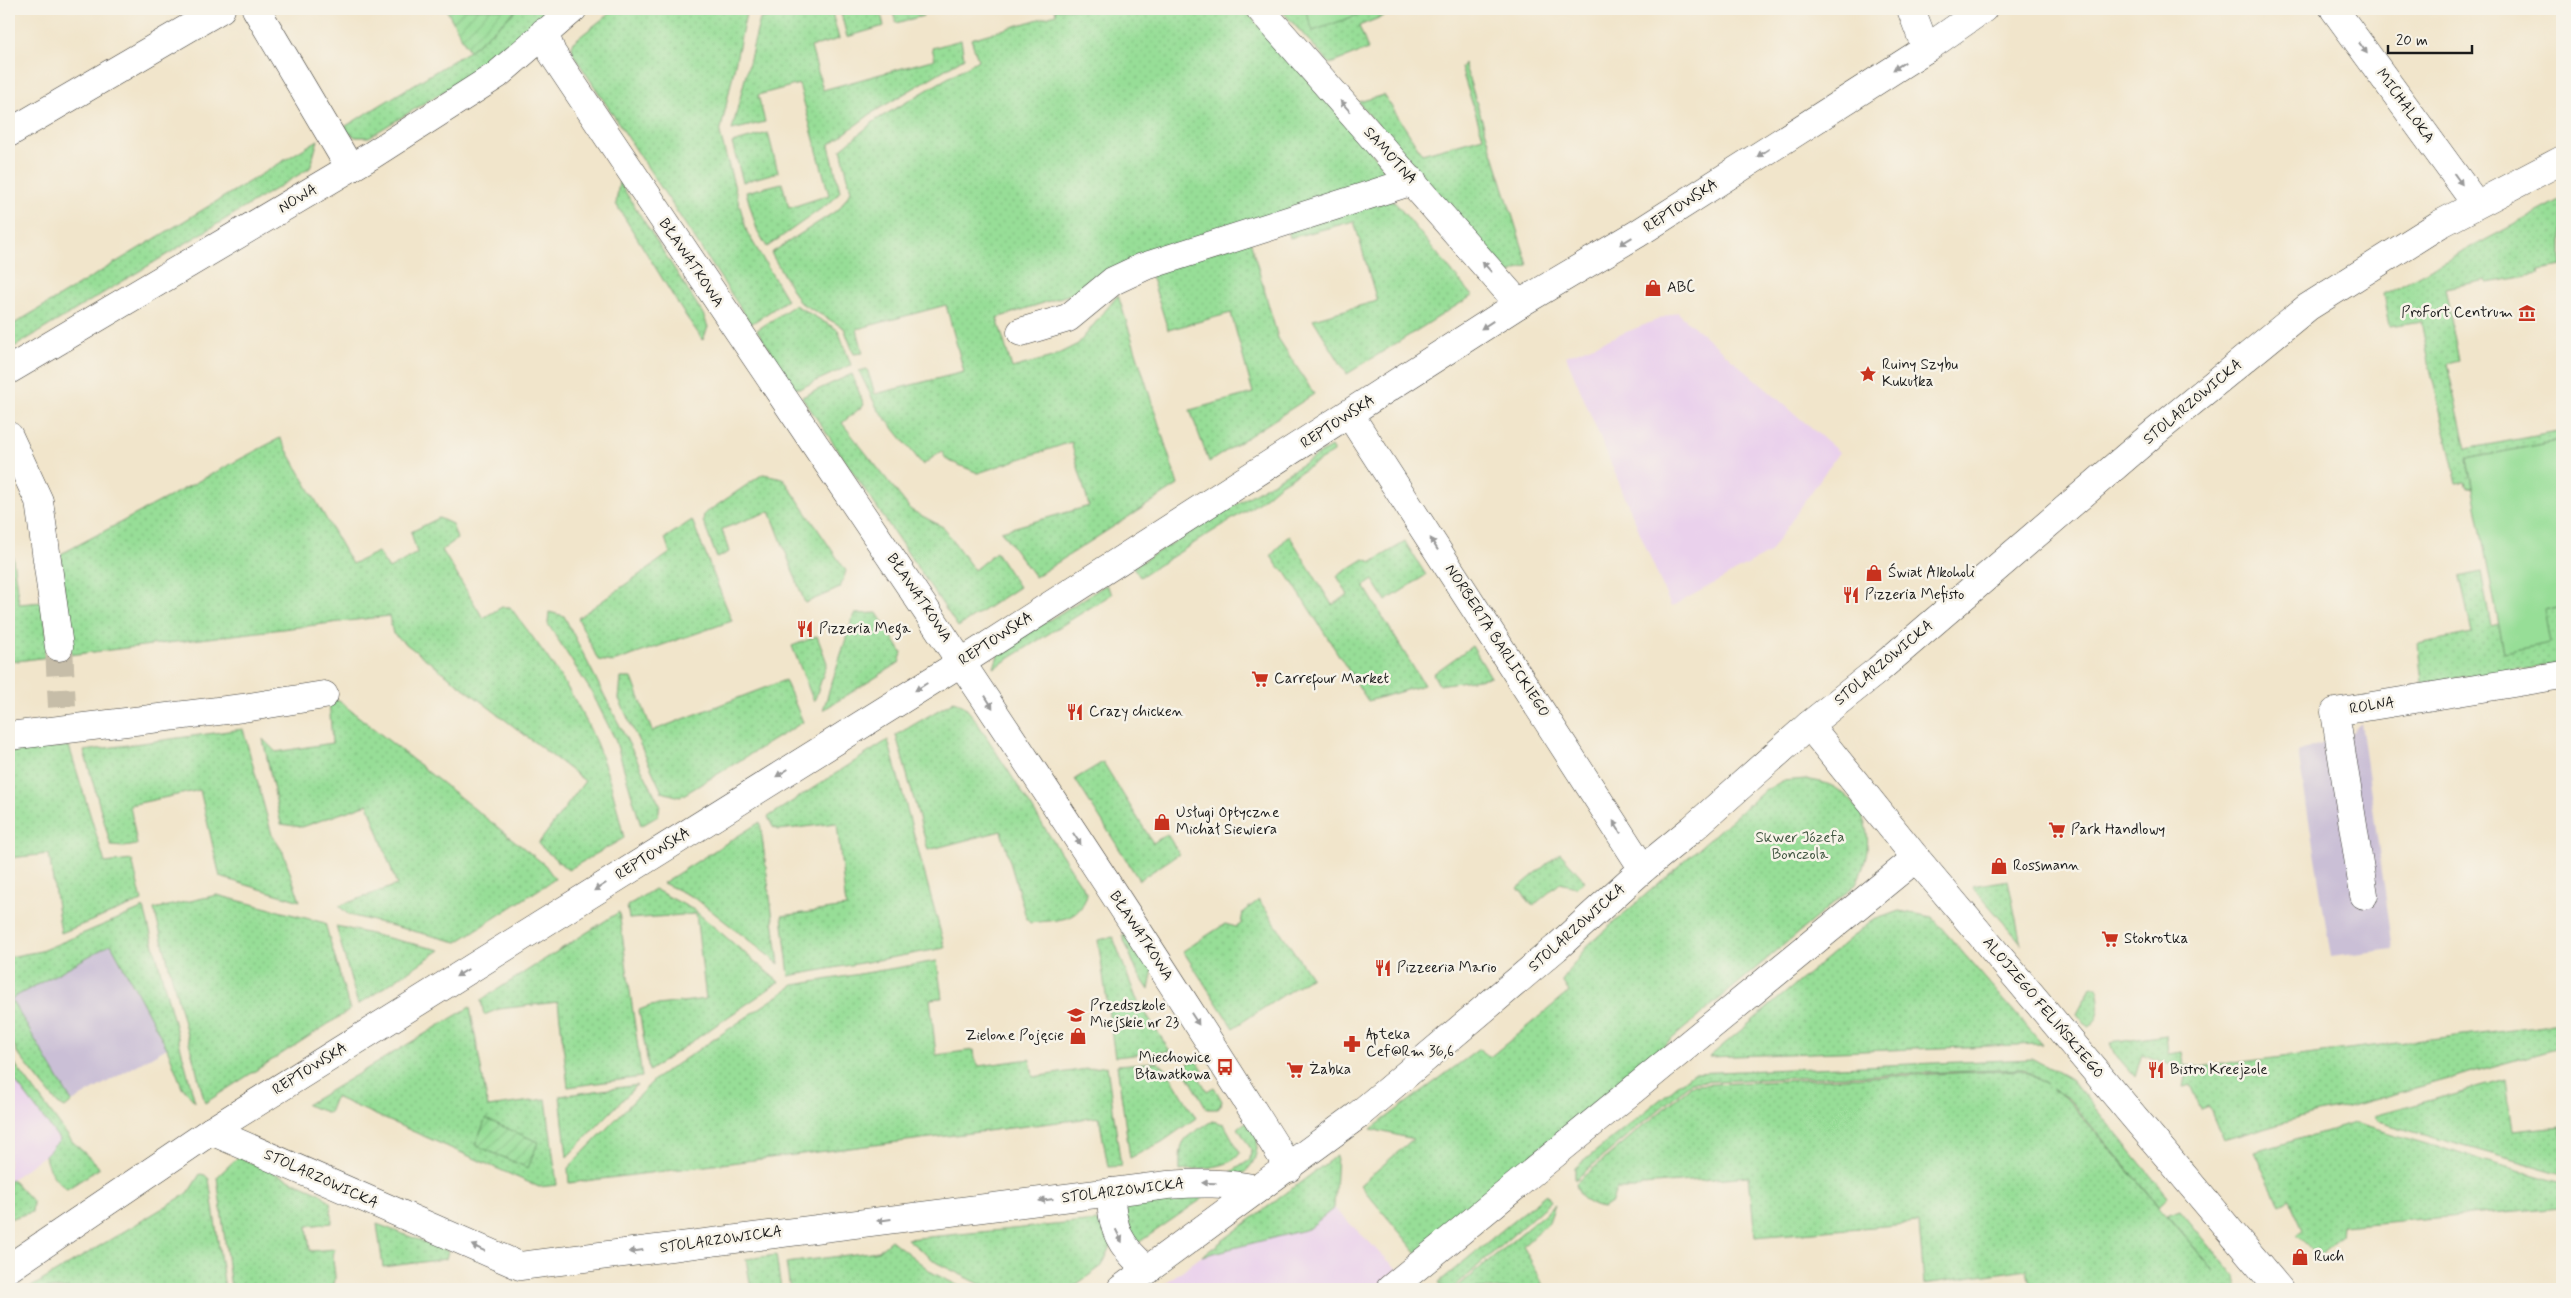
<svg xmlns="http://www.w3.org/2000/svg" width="2571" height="1298" viewBox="0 0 2571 1298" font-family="Mynerve,sans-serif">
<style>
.built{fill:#ead1ec}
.industrial{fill:#cabfd6}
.grass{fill:url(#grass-dots);stroke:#5a7d5a}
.garden{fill:url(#garden-furrows);stroke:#5a7d5a}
.pitch{fill:#97de97;stroke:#5a7d5a}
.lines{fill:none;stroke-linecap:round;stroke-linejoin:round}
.minor-tunnel{stroke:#c6bda8;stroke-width:28;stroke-dasharray:28 14;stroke-linecap:butt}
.minor-casing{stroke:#3c3a36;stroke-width:29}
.minor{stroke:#fff;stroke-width:28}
.oneway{fill:#999}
.labels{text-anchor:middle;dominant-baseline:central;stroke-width:5;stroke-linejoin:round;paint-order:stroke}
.street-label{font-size:15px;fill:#1c1c1c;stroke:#f7f3e8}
.poi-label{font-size:15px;fill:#1c1c1c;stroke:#f7f3e8;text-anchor:start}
.park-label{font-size:15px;fill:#415641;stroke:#f7f3e8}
</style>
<defs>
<pattern id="grass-dots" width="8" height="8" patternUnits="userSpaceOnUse" patternTransform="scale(1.25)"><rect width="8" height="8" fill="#97de97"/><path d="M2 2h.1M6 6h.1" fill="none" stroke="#82be82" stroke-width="1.8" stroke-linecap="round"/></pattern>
<pattern id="garden-furrows" width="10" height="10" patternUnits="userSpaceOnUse" patternTransform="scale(1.25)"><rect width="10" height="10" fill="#97de97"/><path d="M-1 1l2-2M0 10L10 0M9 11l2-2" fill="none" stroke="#82be82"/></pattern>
</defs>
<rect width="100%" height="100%" fill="#f7f3e8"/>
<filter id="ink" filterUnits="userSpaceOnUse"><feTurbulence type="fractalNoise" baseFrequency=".02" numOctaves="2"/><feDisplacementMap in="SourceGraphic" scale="10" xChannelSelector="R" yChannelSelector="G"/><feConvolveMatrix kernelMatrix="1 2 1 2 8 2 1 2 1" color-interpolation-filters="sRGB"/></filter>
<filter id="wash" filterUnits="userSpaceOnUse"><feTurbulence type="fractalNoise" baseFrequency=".0096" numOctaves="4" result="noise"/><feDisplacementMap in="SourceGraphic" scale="20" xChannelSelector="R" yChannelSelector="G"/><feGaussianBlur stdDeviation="1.12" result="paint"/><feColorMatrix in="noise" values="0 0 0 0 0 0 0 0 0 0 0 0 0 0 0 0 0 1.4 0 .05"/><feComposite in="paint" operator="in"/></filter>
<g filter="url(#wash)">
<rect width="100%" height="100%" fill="#f1e5cb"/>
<!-- built -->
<g class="built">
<polygon points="1677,312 1839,452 1769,553 1671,607 1566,356"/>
<polygon points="9,1073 60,1140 45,1155 9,1181"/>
<polygon points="1334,1208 1397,1269 1373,1289 1157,1289 1202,1256 1308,1229"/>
</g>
<!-- industrial -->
<g class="industrial">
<polygon points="2361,723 2393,949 2331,957 2298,752 2351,733"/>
<polygon points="111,944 167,1048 72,1102 10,999"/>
</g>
<!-- grass -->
<g class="grass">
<polygon points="518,9 547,9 497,59 369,137 356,137 341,129 469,51"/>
<polygon points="615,9 747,9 720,134 747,232 787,300 751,324 573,54 572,43"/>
<polygon points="796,9 831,9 839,39 811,47 823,90 935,59 932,48 961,40 964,58 872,113 829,145 840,191 832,201 767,247 757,230 746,192 782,183 789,208 829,195 799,84 758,95 765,122 732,130 760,19"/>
<polygon points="840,9 880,9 884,26 847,37"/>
<polygon points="892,9 921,9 923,16 896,23"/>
<polygon points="1055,9 1244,9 1361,138 1391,178 1099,285 997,318 1012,368 1052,357 1078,344 1118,295 1178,485 1035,577 1001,531 1089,506 1071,442 978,473 947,460 941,451 923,465 877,408 859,371 867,369 875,394 964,372 946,305 857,329 863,353 854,354 844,328 799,302 771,253 839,209 851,191 841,149 876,120 978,60 971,39 1056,14"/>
<polygon points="1280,9 1401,9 1359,26 1368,49 1330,64"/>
<polygon points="1464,63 1528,265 1508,274 1358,102 1384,95 1422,154 1483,137 1461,68"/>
<polygon points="768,133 778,172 743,182 732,143"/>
<polygon points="318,140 310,168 9,350 9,327"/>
<polygon points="619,182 703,314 708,327 703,340 683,312 616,204"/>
<polygon points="2562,199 2562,266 2539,270 2540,274 2488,283 2487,280 2445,288 2459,361 2447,364 2466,449 2562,431 2562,440 2467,459 2472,487 2467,488 2465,482 2457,483 2430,368 2421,321 2390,326 2384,294"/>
<polygon points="1393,200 1472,296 1347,374 1313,319 1377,301 1354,221 1290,238 1288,229"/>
<polygon points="1250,240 1278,338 1314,394 1209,462 1190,410 1253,393 1231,313 1168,330 1150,272"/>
<polygon points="795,305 838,330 851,365 801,388 795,388 757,330"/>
<polygon points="852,374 864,405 842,423 911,510 943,527 974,570 996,552 1019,587 958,627 802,397"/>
<path d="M280,438l72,126 26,-12 11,17 28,-16 -6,-21 28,-14 13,6 5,15 -15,11 41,68 19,-11h8c37,49 74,97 94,157 9,24 14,49 20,74l-56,32 -30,-26 47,-63 -192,-147 -4,-18 -320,39 -8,-101z"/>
<polygon points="1331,447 1334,452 1279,485 1258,503 1140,577 1133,567"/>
<polygon points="763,474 783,478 846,571 840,588 805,603 770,511 722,529 729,552 717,558 703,521 704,514"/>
<polygon points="692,520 732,621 613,662 598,660 578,618 670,553 665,538"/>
<polygon points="9,529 19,604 43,602 49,657 9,662"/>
<polygon points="1289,535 1332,605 1348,595 1337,576 1364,559 1372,562 1405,542 1426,575 1386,601 1373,580 1364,586 1424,685 1368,701 1285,571 1279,568 1271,556"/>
<polygon points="2481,572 2491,626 2499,624 2504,652 2544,610 2562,606 2562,663 2422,683 2418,644 2472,633 2460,577"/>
<polygon points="1106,585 1112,594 994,668 999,651"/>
<polygon points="549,612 564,616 660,805 658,816 641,826 615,739 591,691 548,624"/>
<polygon points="877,613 902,653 899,663 823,710 854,614"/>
<polygon points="817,636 827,663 814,702 792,646"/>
<polygon points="1472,646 1491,677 1439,685 1433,674"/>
<polygon points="621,678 632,678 652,731 785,680 803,722 680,797 662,792 619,699"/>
<polygon points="329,698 339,701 349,709 545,865 555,879 457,942 349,915 339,906 397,885 368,804 302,827 281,824 263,739 276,752 332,743"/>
<path d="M954,701l10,5 11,13 112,175c-8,30 -31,25 -57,29l-4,-6 -25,-86 -73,19 -32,-115z"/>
<polygon points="243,729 272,835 283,852 300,901 220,877 200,790 130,805 137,845 124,847 111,846 84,751"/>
<polygon points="888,740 945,948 789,976 782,916 846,907 837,823 779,830 773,827 768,817"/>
<polygon points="69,746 105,863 132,860 142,901 61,933 49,854 9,858 9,752"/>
<polygon points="1103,762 1153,843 1167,834 1179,854 1139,880 1075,779"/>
<path d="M1806,779c8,2 19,3 26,7 40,22 44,62 23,99l-438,368 -57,-68 53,-46 -42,-10 108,-80 11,8 79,-65 -7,-11 25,-35 176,-154 19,-11z"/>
<polygon points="760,822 779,964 695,898 663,883"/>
<polygon points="1560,853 1585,881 1576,887 1560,883 1533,906 1518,888"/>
<polygon points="2008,880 2021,944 2022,944 1972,886"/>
<polygon points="654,889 694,910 779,982 649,1071 639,1010 650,1006 706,999 696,914 629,919 627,906"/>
<polygon points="217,895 325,923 350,1010 205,1103 154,909"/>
<polygon points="1259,900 1311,977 1233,1028 1183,951 1225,924 1236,927 1241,924 1243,912"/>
<polygon points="144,908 195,1102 182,1087 167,1048 111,944 11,999 72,1102 65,1108 58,1104 18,1054 9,1035 9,957 41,951"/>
<polygon points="1899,911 1932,917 2042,1044 1709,1057 1871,921"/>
<polygon points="619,912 642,1077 568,1087 558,1002 499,1009 484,1015 481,1000"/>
<polygon points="336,926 440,950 358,1005"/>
<polygon points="1122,935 1135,939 1154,963 1149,990 1137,972"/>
<polygon points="1113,937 1136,998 1170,1051 1115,1057 1098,940"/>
<polygon points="937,961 942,998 930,999 936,1055 974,1050 975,1059 979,1066 1030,1059 1033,1077 1107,1066 1121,1166 1108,1167 1099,1117 569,1183 568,1168 655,1079 794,985"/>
<path d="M2091,987h6c2,15 7,31 -9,39l-11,-12z"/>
<polygon points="470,1007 488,1107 546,1099 557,1185 539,1187 335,1097 329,1113 306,1105"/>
<polygon points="2562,1023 2562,1047 2344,1108 2316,1113 2223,1140 2209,1107 2201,1110 2190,1085 2184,1087 2187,1071 2142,1054 2135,1077 2114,1053 2110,1043 2166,1035 2168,1054 2182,1052 2184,1064 2200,1067"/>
<path d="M9,1056l62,84 29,28 -33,21c-11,-7 -21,-21 -22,-34l15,-15 -51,-67z"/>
<path d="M2033,1059l39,21 96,117 -9,9 -91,-108 -16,-9 15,10 147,172 -47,-56 13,-5 55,67 2,12h-206l-4,-20 -103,15 -5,-61 -164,14 -6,-61 -106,9 -7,4h-20l-4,13 -9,6c-13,-2 -25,-10 -27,-25l116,-98 330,-15 25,15 -24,-16 -331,13 -117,98v-12l118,-95z"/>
<polygon points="1158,1062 1167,1070 1196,1118 1162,1142 1130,1158 1117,1065"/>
<polygon points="1189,1062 1198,1062 1203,1070 1197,1074 1207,1091 1214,1087 1222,1101 1218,1109 1207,1109 1185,1071"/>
<polygon points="2505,1080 2512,1131 2562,1126 2562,1174 2379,1122 2373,1116"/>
<polygon points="637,1085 567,1157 560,1096"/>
<path d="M1251,1118c10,17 9,45 -9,56l-11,-2 19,-12 1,-11 -13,-21z"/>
<path d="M1212,1121l12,3 16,29c-9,16 -44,15 -60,18 -1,-35 4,-32 32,-50z"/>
<polygon points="2355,1123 2562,1183 2562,1207 2342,1226 2341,1236 2318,1256 2297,1235 2303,1230 2289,1199 2279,1204 2254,1152"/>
<polygon points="1337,1155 1334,1208 1308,1229 1202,1256"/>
<path d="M238,1157l82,36 10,9 2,21 -25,3 3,25 25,-2c-6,13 5,28 -3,40h-101l-14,-112z"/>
<polygon points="200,1174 205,1175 209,1179 225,1289 28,1289 188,1193"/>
<polygon points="12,1179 33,1202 32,1212 9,1219 9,1181"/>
<polygon points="1208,1192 1202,1199 1138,1243 1132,1235 1124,1205 1128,1200"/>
<polygon points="1546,1194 1551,1201 1452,1289 1441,1286 1439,1282"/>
<polygon points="1555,1205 1549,1222 1523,1246 1546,1289 1455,1289"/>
<polygon points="1096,1221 1107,1231 1112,1244 1102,1266 1070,1289 990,1289 937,1263 907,1239"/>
<polygon points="377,1224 448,1251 446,1259 383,1267"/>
<polygon points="891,1240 933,1273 965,1289 790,1289 786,1263 878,1251"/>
<polygon points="776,1255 781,1289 751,1289 746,1259"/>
</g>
<!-- garden -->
<g class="garden">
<polygon points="446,9 518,9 469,51"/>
<polygon points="486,1119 538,1142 528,1168 475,1145"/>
</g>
<!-- pitch -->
<g class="pitch">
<polygon points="1305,9 1374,9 1313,31"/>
<polygon points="2562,440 2562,606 2544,610 2550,643 2504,652 2467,459"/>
</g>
</g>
<g filter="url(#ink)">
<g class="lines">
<!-- minor-tunnel -->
<polyline class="minor-tunnel" points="59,647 62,707"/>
<!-- minor casing -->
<g class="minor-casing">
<g id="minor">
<polyline points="256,9 350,168"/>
<polyline points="1260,9 1519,304"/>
<polyline points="1911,9 1926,49"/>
<polyline points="2334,9 2476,204"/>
<path d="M544,32l8,21c247,371 501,737 737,1115"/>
<polyline points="9,133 221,9"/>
<polyline points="1021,332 1068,318 1113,281 1143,267 1413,181"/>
<polyline points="9,370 372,155 497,75 573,9"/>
<polyline points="1350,415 1643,869"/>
<polyline points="9,436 39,501 59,647"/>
<polyline points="1809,725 1916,858 2279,1289"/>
<polyline points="9,736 243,708 324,695"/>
<polyline points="2364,895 2335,712 2562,675"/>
<path d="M211,1131l309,135 648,-81c31,-2 58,-3 89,4"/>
<path d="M1111,1192c0,37 9,55 37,78"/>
<polyline points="9,1268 211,1131 962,662 1519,304 1637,234 1926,49 1983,9"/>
<polyline points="1121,1289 1357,1116 1556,948 1643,869 1692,829 1809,725 1878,670 2154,433 2308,307 2440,224 2562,160"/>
<polyline points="1390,1289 1916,858"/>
</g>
</g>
<!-- minor -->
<use href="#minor" class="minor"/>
</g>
<!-- one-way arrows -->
<defs><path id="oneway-solid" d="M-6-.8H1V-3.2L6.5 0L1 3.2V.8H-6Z" transform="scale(1.25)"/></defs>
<g class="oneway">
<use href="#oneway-solid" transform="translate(2363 48) rotate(54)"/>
<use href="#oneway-solid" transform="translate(1899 66) rotate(147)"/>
<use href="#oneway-solid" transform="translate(1345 106) rotate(-132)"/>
<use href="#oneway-solid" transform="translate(1763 153) rotate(147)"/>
<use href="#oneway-solid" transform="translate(2458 179) rotate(54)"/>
<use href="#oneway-solid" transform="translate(1626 241) rotate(149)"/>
<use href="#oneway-solid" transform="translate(1487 267) rotate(-131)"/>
<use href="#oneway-solid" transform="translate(1487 325) rotate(147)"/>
<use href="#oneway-solid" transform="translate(1434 544) rotate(-122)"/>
<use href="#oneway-solid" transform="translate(921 687) rotate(148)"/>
<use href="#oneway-solid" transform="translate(989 702) rotate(58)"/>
<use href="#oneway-solid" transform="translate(782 773) rotate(148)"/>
<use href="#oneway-solid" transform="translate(1617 827) rotate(-122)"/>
<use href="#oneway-solid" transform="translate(1077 839) rotate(57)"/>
<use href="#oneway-solid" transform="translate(600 887) rotate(148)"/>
<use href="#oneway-solid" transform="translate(462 973) rotate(148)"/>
<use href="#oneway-solid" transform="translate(1195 1019) rotate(57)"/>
<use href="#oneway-solid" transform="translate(1209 1183) rotate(-179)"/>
<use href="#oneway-solid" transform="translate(1046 1200) rotate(173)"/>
<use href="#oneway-solid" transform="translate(884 1220) rotate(173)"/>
<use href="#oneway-solid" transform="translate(1119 1236) rotate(64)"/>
<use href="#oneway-solid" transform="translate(478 1248) rotate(-156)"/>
<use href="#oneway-solid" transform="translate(636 1251) rotate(172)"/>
</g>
</g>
<!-- icons -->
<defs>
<g id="shop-bare" transform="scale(1.35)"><path d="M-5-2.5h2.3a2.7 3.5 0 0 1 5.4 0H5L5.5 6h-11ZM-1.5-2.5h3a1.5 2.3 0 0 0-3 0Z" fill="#c8321e" stroke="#f7f3e8" stroke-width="2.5" paint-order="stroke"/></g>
<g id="museum-bare" transform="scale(1.35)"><path d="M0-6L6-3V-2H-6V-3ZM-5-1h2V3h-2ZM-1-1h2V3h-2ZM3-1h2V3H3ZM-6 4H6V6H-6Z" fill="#c8321e" stroke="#f7f3e8" stroke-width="2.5" paint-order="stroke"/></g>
<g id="sight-bare" transform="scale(1.35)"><path d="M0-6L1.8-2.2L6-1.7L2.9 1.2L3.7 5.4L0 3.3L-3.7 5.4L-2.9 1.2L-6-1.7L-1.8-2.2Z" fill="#c8321e" stroke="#f7f3e8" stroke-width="2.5" paint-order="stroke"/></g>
<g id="restaurant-bare" transform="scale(1.35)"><path d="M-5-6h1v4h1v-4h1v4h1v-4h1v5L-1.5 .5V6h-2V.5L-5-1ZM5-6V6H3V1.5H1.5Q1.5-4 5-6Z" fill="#c8321e" stroke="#f7f3e8" stroke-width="2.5" paint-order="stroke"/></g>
<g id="supermarket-bare" transform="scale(1.35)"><path d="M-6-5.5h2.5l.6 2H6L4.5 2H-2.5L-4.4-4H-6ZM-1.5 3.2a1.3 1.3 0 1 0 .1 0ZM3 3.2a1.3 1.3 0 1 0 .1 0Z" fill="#c8321e" stroke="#f7f3e8" stroke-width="2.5" paint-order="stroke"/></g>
<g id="school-bare" transform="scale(1.35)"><path d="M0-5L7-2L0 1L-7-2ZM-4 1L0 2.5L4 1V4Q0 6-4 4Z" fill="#c8321e" stroke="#f7f3e8" stroke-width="2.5" paint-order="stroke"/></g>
<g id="pharmacy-bare" transform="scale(1.35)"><path d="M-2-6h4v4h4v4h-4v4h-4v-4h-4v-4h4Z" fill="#c8321e" stroke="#f7f3e8" stroke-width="2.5" paint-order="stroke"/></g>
<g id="bus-bare" transform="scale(1.35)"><path d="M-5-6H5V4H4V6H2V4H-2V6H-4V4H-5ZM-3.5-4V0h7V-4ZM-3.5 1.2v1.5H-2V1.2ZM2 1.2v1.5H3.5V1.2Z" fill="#c8321e" stroke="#f7f3e8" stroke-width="2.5" paint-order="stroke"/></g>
</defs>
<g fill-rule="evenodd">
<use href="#shop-bare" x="1653" y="288"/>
<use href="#museum-bare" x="2527" y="313"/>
<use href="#sight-bare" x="1868" y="374"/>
<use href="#shop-bare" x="1874" y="573"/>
<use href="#restaurant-bare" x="1851" y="595"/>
<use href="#restaurant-bare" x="805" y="629"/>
<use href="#supermarket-bare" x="1260" y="679"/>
<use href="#restaurant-bare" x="1075" y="712"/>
<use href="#shop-bare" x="1162" y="822"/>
<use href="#supermarket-bare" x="2057" y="830"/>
<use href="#shop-bare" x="1999" y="866"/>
<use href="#supermarket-bare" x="2110" y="939"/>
<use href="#restaurant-bare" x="1383" y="968"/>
<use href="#school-bare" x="1076" y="1015"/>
<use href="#shop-bare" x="1078" y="1036"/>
<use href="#pharmacy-bare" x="1352" y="1044"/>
<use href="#bus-bare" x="1225" y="1067"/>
<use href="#supermarket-bare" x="1295" y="1070"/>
<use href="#restaurant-bare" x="2156" y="1070"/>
<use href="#shop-bare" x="2300" y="1257"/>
</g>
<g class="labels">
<!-- street labels -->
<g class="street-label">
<text transform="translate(2405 106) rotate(54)">MICHALOKA</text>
<text transform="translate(1390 156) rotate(48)">SAMOTNA</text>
<text transform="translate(298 199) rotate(-31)">NOWA</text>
<text transform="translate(1681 206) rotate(-33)">REPTOWSKA</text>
<text transform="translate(691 263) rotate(56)">BŁAWATKOWA</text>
<text transform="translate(2193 402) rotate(-40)">STOLARZOWICKA</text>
<text transform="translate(1338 422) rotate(-33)">REPTOWSKA</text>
<text transform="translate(919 598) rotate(56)">BŁAWATKOWA</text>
<text transform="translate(996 639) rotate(-33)">REPTOWSKA</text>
<text transform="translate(1497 641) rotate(57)">NORBERTA BARLICKIEGO</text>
<text transform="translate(1884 663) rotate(-40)">STOLARZOWICKA</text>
<text transform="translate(2372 706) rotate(-9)">ROLNA</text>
<text transform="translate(653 854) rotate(-32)">REPTOWSKA</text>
<text transform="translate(1577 928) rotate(-42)">STOLARZOWICKA</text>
<text transform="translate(1141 936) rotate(57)">BŁAWATKOWA</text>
<text transform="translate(2043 1008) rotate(50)">ALOJZEGO FELIŃSKIEGO</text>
<text transform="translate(310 1069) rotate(-32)">REPTOWSKA</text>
<text transform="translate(321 1179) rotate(24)">STOLARZOWICKA</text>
<text transform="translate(1123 1191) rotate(-7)">STOLARZOWICKA</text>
<text transform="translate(721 1240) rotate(-8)">STOLARZOWICKA</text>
</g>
<!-- poi labels -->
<g class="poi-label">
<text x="1667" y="288">ABC</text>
<text x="2513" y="313" text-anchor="end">ProFort Centrum</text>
<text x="1882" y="365">Ruiny Szybu<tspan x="1882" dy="17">Kukułka</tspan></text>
<text x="1888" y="573">Świat Alkoholi</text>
<text x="1865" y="595">Pizzeria Mefisto</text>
<text x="819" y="629">Pizzeria Mega</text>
<text x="1274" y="679">Carrefour Market</text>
<text x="1089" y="712">Crazy chicken</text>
<text x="1176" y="813">Usługi Optyczne<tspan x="1176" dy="17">Michał Siewiera</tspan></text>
<text x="2071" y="830">Park Handlowy</text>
<text x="2013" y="866">Rossmann</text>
<text x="2124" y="939">Stokrotka</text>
<text x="1397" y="968">Pizzeeria Mario</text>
<text x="1090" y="1006">Przedszkole<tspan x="1090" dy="17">Miejskie nr 23</tspan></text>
<text x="1366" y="1035">Apteka<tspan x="1366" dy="17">Cef@Rm 36,6</tspan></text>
<text x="1064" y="1036" text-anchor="end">Zielone Pojęcie</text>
<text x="1211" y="1058" text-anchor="end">Miechowice<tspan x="1211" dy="17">Bławatkowa</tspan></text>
<text x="1309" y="1070">Żabka</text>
<text x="2170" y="1070">Bistro Kreejzole</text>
<text x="2314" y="1257">Ruch</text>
</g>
<!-- park labels -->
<g class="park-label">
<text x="1800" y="838">Skwer Józefa<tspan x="1800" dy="17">Bonczola</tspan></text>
</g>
</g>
<!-- margin -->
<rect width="2571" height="1298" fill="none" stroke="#f7f3e8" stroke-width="30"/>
<!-- scale -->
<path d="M2388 45v8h84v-8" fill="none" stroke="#1c1c1c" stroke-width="2.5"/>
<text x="2396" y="45" font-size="15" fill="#1c1c1c" stroke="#f7f3e8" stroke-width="4" paint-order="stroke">20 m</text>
</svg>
